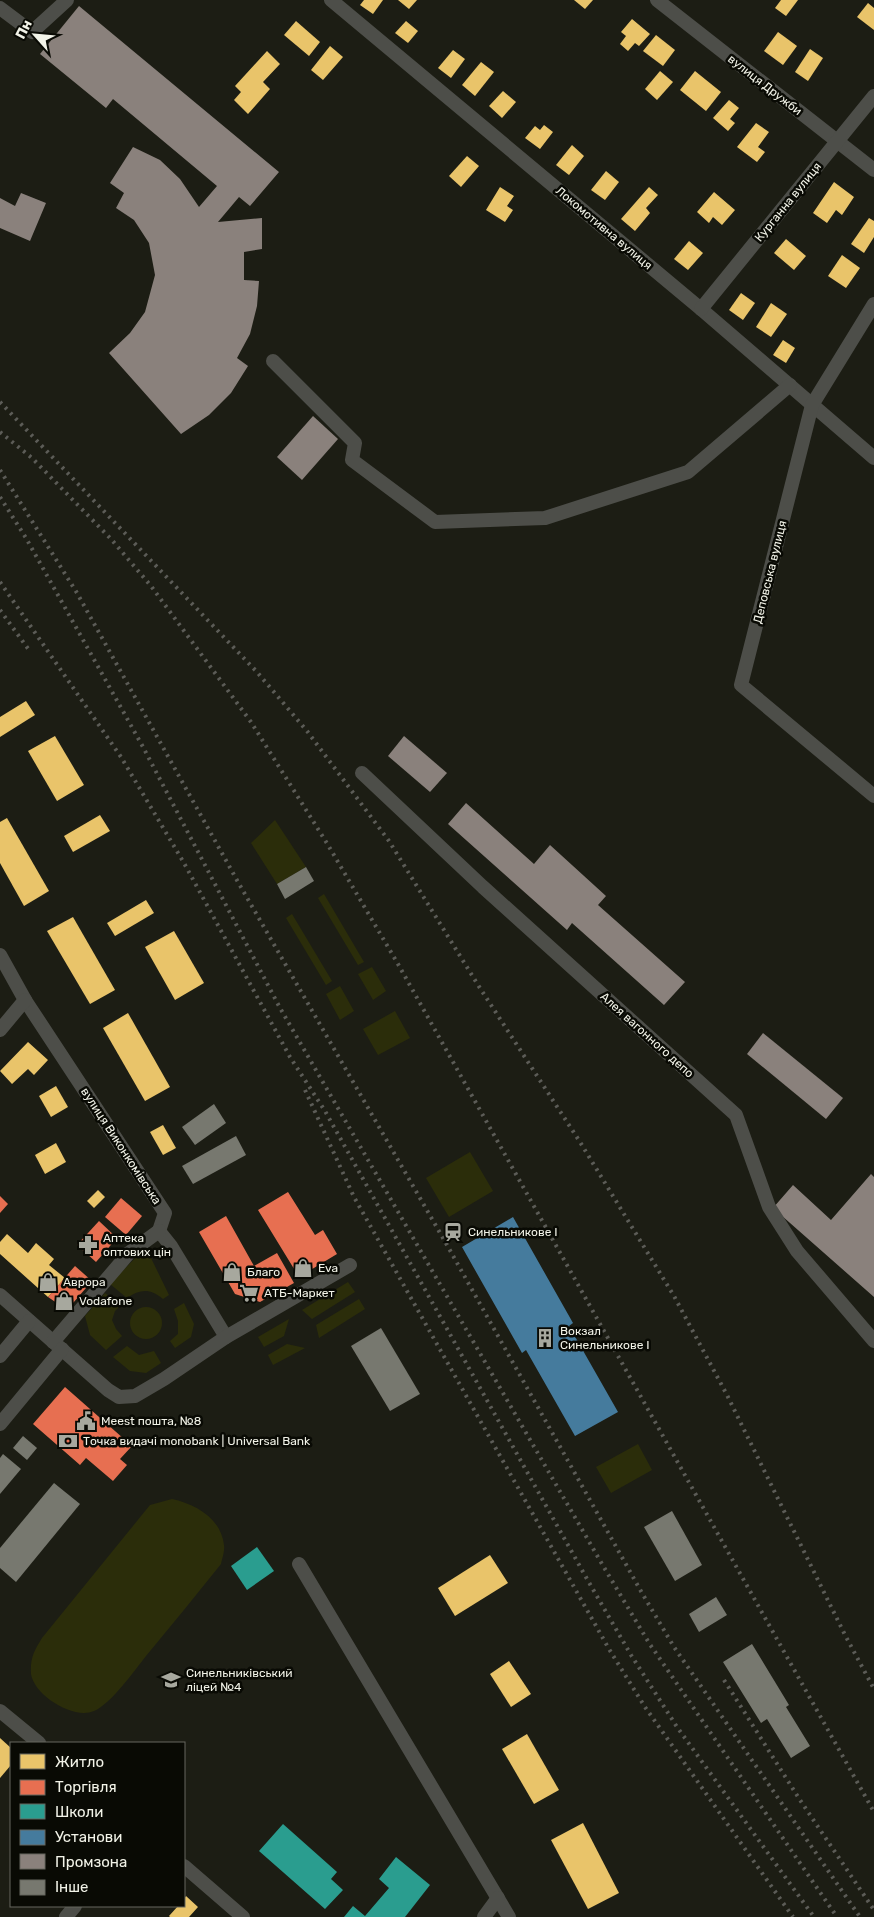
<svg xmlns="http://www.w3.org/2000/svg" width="874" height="1917" viewBox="0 0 874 1917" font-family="Rubik,sans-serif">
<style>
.green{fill:#2b2d0a}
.homes{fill:#e9c46a}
.shops{fill:#e76f51}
.schools{fill:#2a9d8f}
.public{fill:#457b9d}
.industry{fill:#8a817c}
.building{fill:#77786f}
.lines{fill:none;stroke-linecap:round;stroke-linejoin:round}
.street{stroke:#4d4e49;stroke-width:14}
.rail{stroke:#5c5c57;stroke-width:4;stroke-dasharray:2.5 5;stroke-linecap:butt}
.labels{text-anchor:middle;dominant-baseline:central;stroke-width:5;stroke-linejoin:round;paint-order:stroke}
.street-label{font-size:12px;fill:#f2f3e8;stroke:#090a04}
.poi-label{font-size:12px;fill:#f2f3e8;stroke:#090a04;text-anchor:start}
</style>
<rect width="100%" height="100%" fill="#1c1d14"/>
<!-- green -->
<g class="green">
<polygon points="275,820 306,867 277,884 251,843"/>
<polygon points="324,894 364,962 358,965 318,898"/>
<polygon points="292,914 332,981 326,985 286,918"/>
<polygon points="372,967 386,991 373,1000 358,974"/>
<polygon points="340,986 354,1011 340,1020 326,994"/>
<polygon points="395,1011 410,1038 378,1055 363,1029"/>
<polygon points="470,1152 493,1191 449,1217 426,1178"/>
<path d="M140,1253l11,5 18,37 -6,4c-13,-11 -23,-10 -36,-1l-17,-14z"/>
<polygon points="348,1282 355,1292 312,1319 302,1310"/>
<polygon points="105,1293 121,1305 115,1311 112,1320 116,1329 122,1336 106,1350 90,1335 85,1316"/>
<polygon points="359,1299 365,1309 319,1338 316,1325"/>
<polygon points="184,1303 194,1324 191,1337 175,1348 170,1341 178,1334 178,1321 174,1309"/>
<circle cx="146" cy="1323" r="16"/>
<polygon points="289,1319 284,1336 264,1347 258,1337"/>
<polygon points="287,1344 305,1348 273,1365 268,1355"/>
<polygon points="127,1346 139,1355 154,1351 161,1363 146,1373 130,1371 113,1357"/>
<polygon points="638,1444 652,1470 611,1493 596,1467"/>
<path d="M172,1499c23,5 49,19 52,46 1,6 -2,14 -3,19 -25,31 -50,62 -75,92 -12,15 -35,48 -52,55 -21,9 -60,-16 -63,-37 -1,-16 3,-23 11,-36l108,-133z"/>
</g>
<!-- homes -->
<g class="homes">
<polygon points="364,0 383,0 373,14 360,5"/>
<polygon points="398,0 417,0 409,9"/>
<polygon points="574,0 593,0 585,9"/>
<polygon points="781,0 798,0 786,16 775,8"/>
<polygon points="868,3 874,8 874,30 857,17"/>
<polygon points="632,19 650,34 639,46 635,43 628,51 620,44 626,36 621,32"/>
<polygon points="296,21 320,42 309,56 284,35"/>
<polygon points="406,21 418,31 408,43 395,33"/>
<polygon points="778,32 797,46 783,65 764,51"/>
<polygon points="656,35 675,50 663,66 643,51"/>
<polygon points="330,46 343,57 323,80 311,70"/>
<polygon points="810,49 823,58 808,81 795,72"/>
<polygon points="453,50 465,59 451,78 438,68"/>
<polygon points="267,51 280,64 263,82 270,89 248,114 234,100 241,92 235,86"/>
<polygon points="481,62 494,72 475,96 462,85"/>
<polygon points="660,71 673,82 657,100 645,89"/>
<polygon points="695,71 721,92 706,111 680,90"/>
<polygon points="503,91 516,102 502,118 489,106"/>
<polygon points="729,100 739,108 730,119 735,123 728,131 713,118"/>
<polygon points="756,123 769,132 758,147 765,152 757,162 737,147"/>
<polygon points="544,125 553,132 540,149 525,138 535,126 540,130"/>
<polygon points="572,145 584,156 569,175 556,165"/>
<polygon points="467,156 479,166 461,187 449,176"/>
<polygon points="606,171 619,182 605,200 591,190"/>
<polygon points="834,182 854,197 842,215 836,210 827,223 813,213"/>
<polygon points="500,187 514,196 507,206 513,210 505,222 486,210"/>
<polygon points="649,187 658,195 646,208 650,213 635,231 621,219"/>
<polygon points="714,192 735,210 722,225 713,217 709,223 697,212"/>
<polygon points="869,218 874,221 874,237 864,253 851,244"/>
<polygon points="786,239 806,256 794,270 774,253"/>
<polygon points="689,241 703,253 688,270 674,259"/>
<polygon points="842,255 860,268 846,288 828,276"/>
<polygon points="741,293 755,303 743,320 729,310"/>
<polygon points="771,303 787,314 771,337 756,327"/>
<polygon points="783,340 795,348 786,363 773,355"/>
<polygon points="26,701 35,715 0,737 0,717"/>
<polygon points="55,736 84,785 57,801 28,751"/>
<polygon points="100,815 110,831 73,852 64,836"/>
<polygon points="7,818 49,891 24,906 0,863 0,822"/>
<polygon points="146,900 154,913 115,936 107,923"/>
<polygon points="73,917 115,990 90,1004 47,931"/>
<polygon points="174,931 204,983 175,1000 145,947"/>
<polygon points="128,1013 170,1087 145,1101 103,1028"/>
<polygon points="28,1042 48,1060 34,1075 28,1069 12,1084 0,1071"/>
<polygon points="56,1086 68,1107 51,1117 39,1096"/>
<polygon points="163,1125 176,1148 163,1155 150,1132"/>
<polygon points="56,1143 66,1162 45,1174 35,1155"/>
<polygon points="98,1190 105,1197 94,1208 87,1201"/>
<polygon points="7,1234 28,1253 36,1243 54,1259 49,1265 65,1278 48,1297 0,1254 0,1242"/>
<polygon points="490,1555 508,1583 455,1616 438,1588"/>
<polygon points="509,1661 531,1694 511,1707 490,1674"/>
<polygon points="527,1734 559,1790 534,1804 502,1749"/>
<polygon points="0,1738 11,1748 11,1765 0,1778"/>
<polygon points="583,1823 619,1893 588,1909 551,1840"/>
<polygon points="186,1896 198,1907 189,1917 170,1917 169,1916 178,1906 184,1906 184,1899"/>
</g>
<!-- shops -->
<g class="shops">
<polygon points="288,1192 315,1235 323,1230 337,1254 299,1277 258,1210"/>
<polygon points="0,1196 8,1204 0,1213"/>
<polygon points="121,1198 142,1216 126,1235 105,1217"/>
<polygon points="226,1216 254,1266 277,1253 294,1283 260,1302 235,1294 199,1232"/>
<polygon points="99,1221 117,1238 96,1262 77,1245"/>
<polygon points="75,1266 92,1281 67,1310 48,1297"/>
<polygon points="65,1387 132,1446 120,1459 127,1465 113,1481 86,1458 80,1465 33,1424"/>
</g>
<!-- schools -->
<g class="schools">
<polygon points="257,1547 274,1571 247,1590 231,1566"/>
<polygon points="283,1824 337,1872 331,1879 343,1890 325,1909 259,1851"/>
<polygon points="396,1857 430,1885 405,1917 344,1917 353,1906 365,1916 389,1888 379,1879"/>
</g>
<!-- public -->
<polygon class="public" points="513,1217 573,1323 569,1326 618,1412 575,1436 526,1350 522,1353 462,1247"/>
<!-- industry -->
<g class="industry">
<polygon points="79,6 279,172 250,206 239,197 218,222 262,218 262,249 244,252 244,280 259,281 257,306 250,334 237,358 248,366 231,393 209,415 181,434 109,353 130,333 145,312 155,275 149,243 134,220 116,208 124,193 110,183 133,147 160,160 180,179 199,207 217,186 113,99 106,108 40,54"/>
<polygon points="21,193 46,203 30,241 0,228 0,198 15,206"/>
<polygon points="313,416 338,439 302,480 277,457"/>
<polygon points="404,736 447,773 430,792 388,756"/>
<polygon points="466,803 534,864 550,845 606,896 598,905 685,982 664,1005 572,923 567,930 448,824"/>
<polygon points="763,1033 843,1098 826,1119 747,1054"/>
<polygon points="871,1174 874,1177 874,1297 773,1208 793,1185 831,1220"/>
</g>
<!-- building -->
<g class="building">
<polygon points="306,867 314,881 285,899 277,884"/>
<polygon points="214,1104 226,1123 195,1145 182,1127"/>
<polygon points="236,1136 246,1155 193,1184 182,1166"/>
<polygon points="381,1328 420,1394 390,1411 351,1346"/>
<polygon points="23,1436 37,1448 27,1460 13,1448"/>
<polygon points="3,1454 21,1469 0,1494 0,1458"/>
<polygon points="54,1483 80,1504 16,1582 0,1568 0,1548"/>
<polygon points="672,1511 702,1565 675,1581 644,1527"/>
<polygon points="716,1597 727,1615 699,1632 689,1614"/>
<polygon points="752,1644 789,1705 786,1707 810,1746 791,1758 767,1719 761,1723 723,1662"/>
</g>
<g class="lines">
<!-- street -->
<g class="street">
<polyline points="331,0 701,309 874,458"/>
<polyline points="657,0 874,170"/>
<polyline points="0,8 32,32 67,0"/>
<polyline points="874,304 812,405 741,685 874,796"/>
<polyline points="701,309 874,96"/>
<polyline points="273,361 355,443 352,460 435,522 545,518 688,472 790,385"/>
<polyline points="362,773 483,887 736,1115 769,1207 797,1251 874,1341"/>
<polyline points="0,955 25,1000 165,1213 159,1231"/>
<polyline points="0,1030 25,1000"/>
<polyline points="159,1231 171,1246 226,1337"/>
<polyline points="0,1295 108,1390 119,1397 135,1396 164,1379 226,1337 350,1265"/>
<polyline points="53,1342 129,1253 159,1231"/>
<polyline points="0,1356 29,1321"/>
<polyline points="0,1424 62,1349"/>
<polyline points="299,1564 509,1917"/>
<polyline points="0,1711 39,1743"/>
<polyline points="184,1866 243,1917"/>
<polyline points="66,1917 75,1906"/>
<polyline points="484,1917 498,1898"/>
</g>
<!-- rail -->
<g class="rail">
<polyline points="0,402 257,672 307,731 389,841 478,985 580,1142 674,1296 727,1395 845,1635 874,1689"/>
<polyline points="0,432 32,458 111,539 151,586 251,722 328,845 398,964 874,1812"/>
<polyline points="0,470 77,593 238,882 447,1245 642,1593 674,1647 860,1917"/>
<polyline points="0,497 26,538 143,747 280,1008 602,1564 649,1643 837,1917"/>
<polyline points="0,582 121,757 184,863 290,1057 325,1111 587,1579 631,1655 677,1727 814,1917"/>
<polyline points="0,610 29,650"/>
<polyline points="305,1090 354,1197 609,1649 645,1707 793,1917"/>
<polyline points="724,1680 800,1800 874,1910"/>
</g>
</g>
<!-- icons -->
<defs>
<g id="station-bare" transform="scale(1.5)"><path d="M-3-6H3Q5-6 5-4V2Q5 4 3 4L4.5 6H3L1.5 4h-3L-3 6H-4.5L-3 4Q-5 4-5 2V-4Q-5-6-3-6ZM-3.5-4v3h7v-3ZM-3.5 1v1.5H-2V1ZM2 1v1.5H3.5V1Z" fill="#a7a89e" stroke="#090a04" stroke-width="2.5" paint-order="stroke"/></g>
<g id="pharmacy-bare" transform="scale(1.5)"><path d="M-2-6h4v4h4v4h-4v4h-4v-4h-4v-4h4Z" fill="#a7a89e" stroke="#090a04" stroke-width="2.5" paint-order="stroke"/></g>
<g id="shop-bare" transform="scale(1.5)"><path d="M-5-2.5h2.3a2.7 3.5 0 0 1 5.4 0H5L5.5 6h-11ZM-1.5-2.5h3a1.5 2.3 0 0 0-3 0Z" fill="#a7a89e" stroke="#090a04" stroke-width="2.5" paint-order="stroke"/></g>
<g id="supermarket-bare" transform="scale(1.5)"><path d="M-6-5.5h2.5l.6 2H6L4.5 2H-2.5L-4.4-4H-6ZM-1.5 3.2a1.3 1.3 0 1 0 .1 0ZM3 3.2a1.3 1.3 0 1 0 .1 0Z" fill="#a7a89e" stroke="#090a04" stroke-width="2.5" paint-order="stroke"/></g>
<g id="building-bare" transform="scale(1.5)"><path d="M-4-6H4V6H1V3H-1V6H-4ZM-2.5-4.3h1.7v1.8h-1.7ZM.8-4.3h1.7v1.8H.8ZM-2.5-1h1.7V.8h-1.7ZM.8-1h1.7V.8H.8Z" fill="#a7a89e" stroke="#090a04" stroke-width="2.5" paint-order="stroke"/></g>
<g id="civic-bare" transform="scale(1.5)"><path d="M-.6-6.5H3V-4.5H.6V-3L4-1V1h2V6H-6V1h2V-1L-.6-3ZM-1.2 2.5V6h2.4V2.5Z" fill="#a7a89e" stroke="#090a04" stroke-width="2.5" paint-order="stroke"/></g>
<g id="bank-bare" transform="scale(1.5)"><path d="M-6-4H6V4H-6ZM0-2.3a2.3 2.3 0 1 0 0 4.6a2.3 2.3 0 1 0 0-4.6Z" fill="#a7a89e" stroke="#090a04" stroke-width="2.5" paint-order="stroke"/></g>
<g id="school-bare" transform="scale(1.5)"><path d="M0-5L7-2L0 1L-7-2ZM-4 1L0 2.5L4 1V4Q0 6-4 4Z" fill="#a7a89e" stroke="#090a04" stroke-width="2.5" paint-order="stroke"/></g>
</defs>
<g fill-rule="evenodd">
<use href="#station-bare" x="453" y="1232"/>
<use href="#pharmacy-bare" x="88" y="1245"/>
<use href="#shop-bare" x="303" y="1268"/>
<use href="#shop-bare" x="232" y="1272"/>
<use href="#shop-bare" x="48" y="1282"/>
<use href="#supermarket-bare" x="249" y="1293"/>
<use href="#shop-bare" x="64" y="1301"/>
<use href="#building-bare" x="545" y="1338"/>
<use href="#civic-bare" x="86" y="1421"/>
<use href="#bank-bare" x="68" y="1441"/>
<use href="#school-bare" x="171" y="1680"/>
</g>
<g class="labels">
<!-- street labels -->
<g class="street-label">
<text transform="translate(765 85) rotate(38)">вулиця Дружби</text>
<text transform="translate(788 202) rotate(-51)">Курганна вулиця</text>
<text transform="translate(604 228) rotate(40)">Локомотивна вулиця</text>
<text transform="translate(770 572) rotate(-76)">Деповська вулиця</text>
<text transform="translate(647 1035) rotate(42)">Алея вагонного депо</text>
<text transform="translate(121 1146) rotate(57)">вулиця Виконкомівська</text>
</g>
<!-- poi labels -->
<g class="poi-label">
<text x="468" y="1232">Синельникове І</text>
<text x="103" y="1238">Аптека<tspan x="103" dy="14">оптових цін</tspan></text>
<text x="318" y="1268">Eva</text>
<text x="247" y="1272">Благо</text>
<text x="63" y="1282">Аврора</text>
<text x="264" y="1293">АТБ-Маркет</text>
<text x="79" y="1301">Vodafone</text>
<text x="560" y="1331">Вокзал<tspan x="560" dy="14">Синельникове І</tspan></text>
<text x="101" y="1421">Meest пошта, №8</text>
<text x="83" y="1441">Точка видачі monobank | Universal Bank</text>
<text x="186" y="1673">Синельниківський<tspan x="186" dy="14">ліцей №4</tspan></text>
</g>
</g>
<!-- legend -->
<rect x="10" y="1742" width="175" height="165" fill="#090a04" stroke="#66675f"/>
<rect x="20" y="1754" width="25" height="15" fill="#e9c46a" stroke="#66675f"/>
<text x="55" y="1767" font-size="15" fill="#f2f3e8">Житло</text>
<rect x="20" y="1780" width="25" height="15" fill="#e76f51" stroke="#66675f"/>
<text x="55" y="1792" font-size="15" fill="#f2f3e8">Торгівля</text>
<rect x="20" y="1804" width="25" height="15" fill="#2a9d8f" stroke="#66675f"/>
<text x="55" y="1817" font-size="15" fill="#f2f3e8">Школи</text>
<rect x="20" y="1830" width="25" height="15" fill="#457b9d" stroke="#66675f"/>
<text x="55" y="1842" font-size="15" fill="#f2f3e8">Установи</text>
<rect x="20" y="1854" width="25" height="15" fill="#8a817c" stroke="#66675f"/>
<text x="55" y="1867" font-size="15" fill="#f2f3e8">Промзона</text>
<rect x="20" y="1880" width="25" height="15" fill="#77786f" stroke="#66675f"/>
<text x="55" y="1892" font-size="15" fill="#f2f3e8">Інше</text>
<!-- north arrow -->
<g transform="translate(35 35) rotate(297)" stroke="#090a04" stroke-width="4" paint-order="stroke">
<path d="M0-4L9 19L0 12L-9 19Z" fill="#f2f3e8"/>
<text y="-8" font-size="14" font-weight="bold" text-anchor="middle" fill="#f2f3e8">Пн</text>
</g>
</svg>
